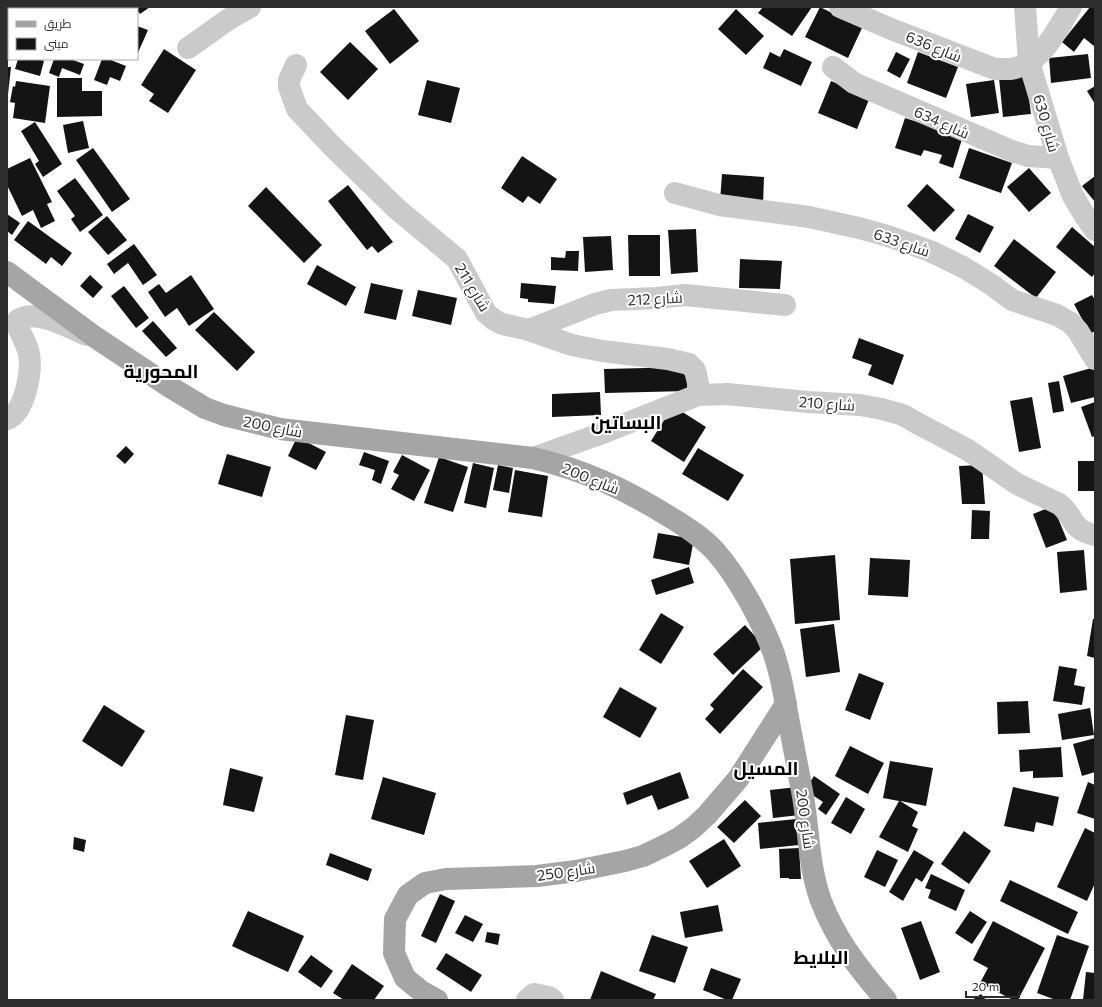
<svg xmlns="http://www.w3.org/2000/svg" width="1102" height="1007" viewBox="0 0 1102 1007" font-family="Commissioner,Cairo,sans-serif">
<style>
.building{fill:#141414}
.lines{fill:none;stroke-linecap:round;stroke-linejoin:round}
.minor{stroke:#cacaca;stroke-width:22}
.major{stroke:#a5a5a5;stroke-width:22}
.labels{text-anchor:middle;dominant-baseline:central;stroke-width:4;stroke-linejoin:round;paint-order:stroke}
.street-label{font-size:15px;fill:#2d2d2d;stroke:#fff}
.district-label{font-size:19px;font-weight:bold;fill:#000;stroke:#fff}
</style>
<rect width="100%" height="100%" fill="#fff"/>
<!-- building -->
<g class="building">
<polygon points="7,7 43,7 41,9 9,10"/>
<polygon points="52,7 65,7 66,9 49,9"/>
<polygon points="135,7 150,7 140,14"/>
<polygon points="763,7 812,7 792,36 758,13"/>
<polygon points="820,7 862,28 848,58 805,37"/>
<polygon points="1090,7 1095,7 1095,45 1094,46 1084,38 1074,52 1062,42"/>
<polygon points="394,9 419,41 390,64 365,31"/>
<polygon points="736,9 764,36 746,55 718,29"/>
<polygon points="137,26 148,30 137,55"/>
<polygon points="350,42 378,69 348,100 320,72"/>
<polygon points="164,49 196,70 168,113 149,101 154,94 141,85"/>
<polygon points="784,49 812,62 801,86 763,68 770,52 780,57"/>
<polygon points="896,52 910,59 900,78 887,71"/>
<polygon points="918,52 958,67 946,98 907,83"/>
<polygon points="1088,54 1091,78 1051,83 1049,58"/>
<polygon points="18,59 38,59 44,61 40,76 15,69"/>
<polygon points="54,59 70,59 84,64 80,75 62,68 59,77 49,73"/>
<polygon points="102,59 108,59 126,66 120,81 110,77 107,85 94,80"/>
<polygon points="7,67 11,67 8,94 7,94"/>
<polygon points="1026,75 1031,114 1003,117 999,78"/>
<polygon points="57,78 82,78 82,91 102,91 102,116 57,117"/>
<polygon points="427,80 460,88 451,123 418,115"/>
<polygon points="994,80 999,113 971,117 966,84"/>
<polygon points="16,81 50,86 45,123 13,118 15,103 10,102 13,86 15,87"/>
<polygon points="831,81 870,97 857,129 818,113"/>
<polygon points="1095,86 1095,104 1087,91"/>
<polygon points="905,118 963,136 953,168 939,163 942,155 924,150 921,156 895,148"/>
<polygon points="83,121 89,148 68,153 63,125"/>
<polygon points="35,122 62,164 43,177 35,164 39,161 21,131"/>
<polygon points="93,148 130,199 112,212 76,160"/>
<polygon points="969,148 1012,163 1001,193 959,178"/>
<polygon points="522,156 557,179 540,204 528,196 523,203 501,188"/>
<polygon points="30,158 52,202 47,204 55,221 41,228 33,210 22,216 7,185 7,169"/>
<polygon points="1029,168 1051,193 1029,212 1007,187"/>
<polygon points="722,174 764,177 763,205 720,201"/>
<polygon points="1095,176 1095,202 1082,186"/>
<polygon points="75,178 103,215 80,232 71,219 75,216 57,191"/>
<polygon points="927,184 955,210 934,232 907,206"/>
<polygon points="348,185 393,242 378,253 372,246 367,250 328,201"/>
<polygon points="266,187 322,245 304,263 248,206"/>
<polygon points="7,214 20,223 12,235 7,231"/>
<polygon points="968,214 994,227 980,253 955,239"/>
<polygon points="107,216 127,240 108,255 88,232"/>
<polygon points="28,221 72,253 62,266 51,257 46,264 14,240"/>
<polygon points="1072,227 1095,247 1095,273 1092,277 1056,247"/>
<polygon points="696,229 698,272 671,274 668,230"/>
<polygon points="628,235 660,235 660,276 629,276"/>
<polygon points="611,236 613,270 585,272 583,237"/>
<polygon points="1014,239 1056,272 1036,298 994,266"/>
<polygon points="134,244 157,275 143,285 128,263 114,274 107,264"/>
<polygon points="566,251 579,251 578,271 551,270 551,257 565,258"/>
<polygon points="740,259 782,261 780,289 739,288"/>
<polygon points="317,265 356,287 346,306 307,284"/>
<polygon points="90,275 103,287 93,298 80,286"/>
<polygon points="191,275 214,309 189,326 177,308 165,317 148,292 159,284 166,293"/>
<polygon points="371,283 403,290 396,320 364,313"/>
<polygon points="521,283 556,286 554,304 528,302 528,299 520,298"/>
<polygon points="124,286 149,318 136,328 111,296"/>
<polygon points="418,290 457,298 451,325 412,316"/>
<polygon points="1092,295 1095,300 1095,331 1090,334 1074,304"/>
<polygon points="214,312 255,352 237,371 195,330"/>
<polygon points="153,321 177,348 166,357 142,331"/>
<polygon points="859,338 904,355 893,385 868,375 872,365 852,358"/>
<polygon points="688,367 689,391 605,393 604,369"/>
<polygon points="1095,367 1095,397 1071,403 1063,376"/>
<polygon points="1059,381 1064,411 1053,413 1048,383"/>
<polygon points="600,392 601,415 552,417 552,394"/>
<polygon points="1032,397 1041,448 1019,452 1010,401"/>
<polygon points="1095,402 1095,436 1092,437 1081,407"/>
<polygon points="673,406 706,427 684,462 651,441"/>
<polygon points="297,437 326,452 316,470 288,456"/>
<polygon points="126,446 134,454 125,464 116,456"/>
<polygon points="698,448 744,475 728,501 682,474"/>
<polygon points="364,452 389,461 381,484 372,480 375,470 359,465"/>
<polygon points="227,454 271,467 262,497 218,484"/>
<polygon points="402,455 430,470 414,501 391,489 399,475 393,472"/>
<polygon points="439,457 468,467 453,512 424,503"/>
<rect x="1078" y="461" width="17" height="30"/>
<polygon points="473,463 494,468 486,508 464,503"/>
<polygon points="498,465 513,468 509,493 493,490"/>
<polygon points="982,465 985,504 962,504 959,466"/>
<polygon points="515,470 548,476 542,517 508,512"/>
<polygon points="1053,506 1067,540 1046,548 1033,514"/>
<polygon points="972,510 990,511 989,539 971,539"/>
<polygon points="658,533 694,539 689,565 653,558"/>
<polygon points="1084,550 1087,590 1060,593 1057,552"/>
<polygon points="835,555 840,620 795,624 790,559"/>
<polygon points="870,558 910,560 908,597 868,595"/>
<polygon points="689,567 694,583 656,595 651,580"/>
<polygon points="661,613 684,627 661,664 639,650"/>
<polygon points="1093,619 1095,619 1095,658 1087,656"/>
<polygon points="834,624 840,672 806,677 800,629"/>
<polygon points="745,625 764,646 733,675 713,654"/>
<polygon points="1059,666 1077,669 1074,685 1085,687 1082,705 1053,701"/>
<polygon points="743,669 763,687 720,734 705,719 714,709 710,705"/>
<polygon points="859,673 884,683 870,720 845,710"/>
<polygon points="620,687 657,708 640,738 603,717"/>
<polygon points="1028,701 1030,733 998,734 997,702"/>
<polygon points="104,705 145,731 122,767 82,741"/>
<polygon points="1090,708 1094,735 1062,740 1058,714"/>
<polygon points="346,715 374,720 363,780 335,775"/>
<polygon points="1095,738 1095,772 1082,776 1073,744"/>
<polygon points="850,746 884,763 868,794 835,776"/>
<polygon points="1061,747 1063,777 1033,778 1033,771 1020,772 1019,750"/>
<polygon points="890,761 933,768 926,806 900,801 918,812 912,826 918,829 908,852 879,837 899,801 883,798"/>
<polygon points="230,768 263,777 254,812 223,805"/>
<polygon points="680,772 689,798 658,810 652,795 627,805 623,793"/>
<polygon points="814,776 840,794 826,815 818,809 823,802 805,790"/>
<polygon points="383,777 436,793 424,835 371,819"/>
<polygon points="1088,782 1095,785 1095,819 1077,813"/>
<polygon points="797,787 800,815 773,818 770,790"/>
<polygon points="1013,787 1059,797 1053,826 1036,822 1034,832 1004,826"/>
<polygon points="846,797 865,809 851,834 831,823"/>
<polygon points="745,800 761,816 734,843 717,827"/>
<polygon points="796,819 799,845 760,849 758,823"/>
<polygon points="1085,828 1095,833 1095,883 1087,901 1057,887"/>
<polygon points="964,831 991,851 969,884 941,864"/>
<polygon points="74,837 86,840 84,852 73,849"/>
<polygon points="724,839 741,866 707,888 689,861"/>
<polygon points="799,848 801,879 789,879 789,878 780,878 779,849"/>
<polygon points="877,850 898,860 885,887 864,877"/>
<polygon points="914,850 934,862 922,882 916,878 903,901 889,892"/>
<polygon points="330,853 372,869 368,881 326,865"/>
<polygon points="931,874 965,890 956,911 928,898 931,890 925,888"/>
<polygon points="1010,880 1078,912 1068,934 1000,901"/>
<polygon points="440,894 455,901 436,943 421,936"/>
<polygon points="718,905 723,931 685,938 680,912"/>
<polygon points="248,911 304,936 288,972 232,946"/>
<polygon points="970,911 987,922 972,944 955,933"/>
<polygon points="465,915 483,924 473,942 455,933"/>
<polygon points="921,921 940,972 920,980 901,928"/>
<polygon points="993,921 1045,948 1018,1000 1013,1000 980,983 988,968 973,960"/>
<polygon points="487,932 500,934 498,945 485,942"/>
<polygon points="652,935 688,947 675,983 639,971"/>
<polygon points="1057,935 1089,946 1070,1000 1056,1000 1037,993"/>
<polygon points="446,953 482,975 471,992 436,969"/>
<polygon points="311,955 333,971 321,988 298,972"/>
<polygon points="352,964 384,986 374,1000 344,1000 333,993"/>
<polygon points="711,968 741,979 732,1000 727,1000 703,990"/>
<polygon points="601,971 656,994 653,1000 590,1000"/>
<polygon points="1086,972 1095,973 1095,1000 1083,1000"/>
<polygon points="981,994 986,1000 972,1000"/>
</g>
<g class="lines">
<!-- minor -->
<g class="minor">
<path d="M840,7l51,22 104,40c5,0 11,0 16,0 31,-5 45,-38 60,-62"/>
<polyline points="1025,7 1029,62 1058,158 1073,196 1085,216 1095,230"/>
<polyline points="188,48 229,19 250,7"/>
<polyline points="296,65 289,80 289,87 297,109 332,146 397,209 457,259 486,313 493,319 502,324 529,330 572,345 602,351 668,359 689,364 695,370 698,383 698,395"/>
<polyline points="833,67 854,83 1012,151 1028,156 1058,158"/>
<polyline points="675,193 719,205 809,217 859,228 888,236 930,251 963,267 992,285 1012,300 1057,315 1071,323 1078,331 1095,359"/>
<polyline points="529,330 595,304 611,300 657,298 685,295 785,305"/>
<path d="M7,419c18,-6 25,-48 22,-65 -2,-10 -8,-19 -12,-29l1,-5c18,-12 51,8 69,15"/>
<path d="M533,458l67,-24 98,-39 29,-1 81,8 52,3 22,4 21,6 12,7 53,28 49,34 42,20c16,12 11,26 36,31"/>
<polyline points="527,1000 534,994 549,997 553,1000"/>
</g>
<!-- major -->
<g class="major">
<path d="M7,272l88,65 75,50 35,21 19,7 56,14 253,29c51,12 92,31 137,59 16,10 32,20 45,34 23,26 47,70 59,103 6,18 10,38 13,58 5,26 10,52 15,79 7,36 6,75 19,110 15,39 38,68 65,99"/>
<polyline points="437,1000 421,991 405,978 394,953 395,919 408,895 425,883 446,879 537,876 576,871 625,861 643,856 666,845 679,838 693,828 707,815 738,779 786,704"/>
</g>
</g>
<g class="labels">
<!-- street labels -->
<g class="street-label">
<text transform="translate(934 46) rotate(22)">شارع 636</text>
<text transform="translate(942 122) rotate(24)">شارع 634</text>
<text transform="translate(1047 123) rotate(74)">شارع 630</text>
<text transform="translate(902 242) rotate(19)">شارع 633</text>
<text transform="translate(473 287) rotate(59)">شارع 211</text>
<text transform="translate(655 298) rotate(-3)">شارع 212</text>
<text transform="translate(827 403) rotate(4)">شارع 210</text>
<text transform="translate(273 426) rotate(11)">شارع 200</text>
<text transform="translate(591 478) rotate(22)">شارع 200</text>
<text transform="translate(806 819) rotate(82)">شارع 200</text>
<text transform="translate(566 871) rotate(-8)">شارع 250</text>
</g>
<!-- district labels -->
<g class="district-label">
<text x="161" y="370">المحورية</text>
<text x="626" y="421">البساتين</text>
<text x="766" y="767">المسيل</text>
<text x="821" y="956">البلايط</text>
</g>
</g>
<!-- border -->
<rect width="1102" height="1007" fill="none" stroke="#2d2d2d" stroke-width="16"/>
<!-- legend -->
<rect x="8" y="8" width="130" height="52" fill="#ffffff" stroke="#ababab"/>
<rect x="16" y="21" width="20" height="6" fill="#a5a5a5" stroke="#ababab"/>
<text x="44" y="28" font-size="12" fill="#2d2d2d">طريق</text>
<rect x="16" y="38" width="20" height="12" fill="#141414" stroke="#ababab"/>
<text x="44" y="48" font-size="12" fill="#2d2d2d">مبنى</text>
<!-- scale -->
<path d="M966 991v6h53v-6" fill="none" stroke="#2d2d2d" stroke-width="2"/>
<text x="972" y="991" font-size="12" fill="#2d2d2d" stroke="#ffffff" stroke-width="3" paint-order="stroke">20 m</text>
</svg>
